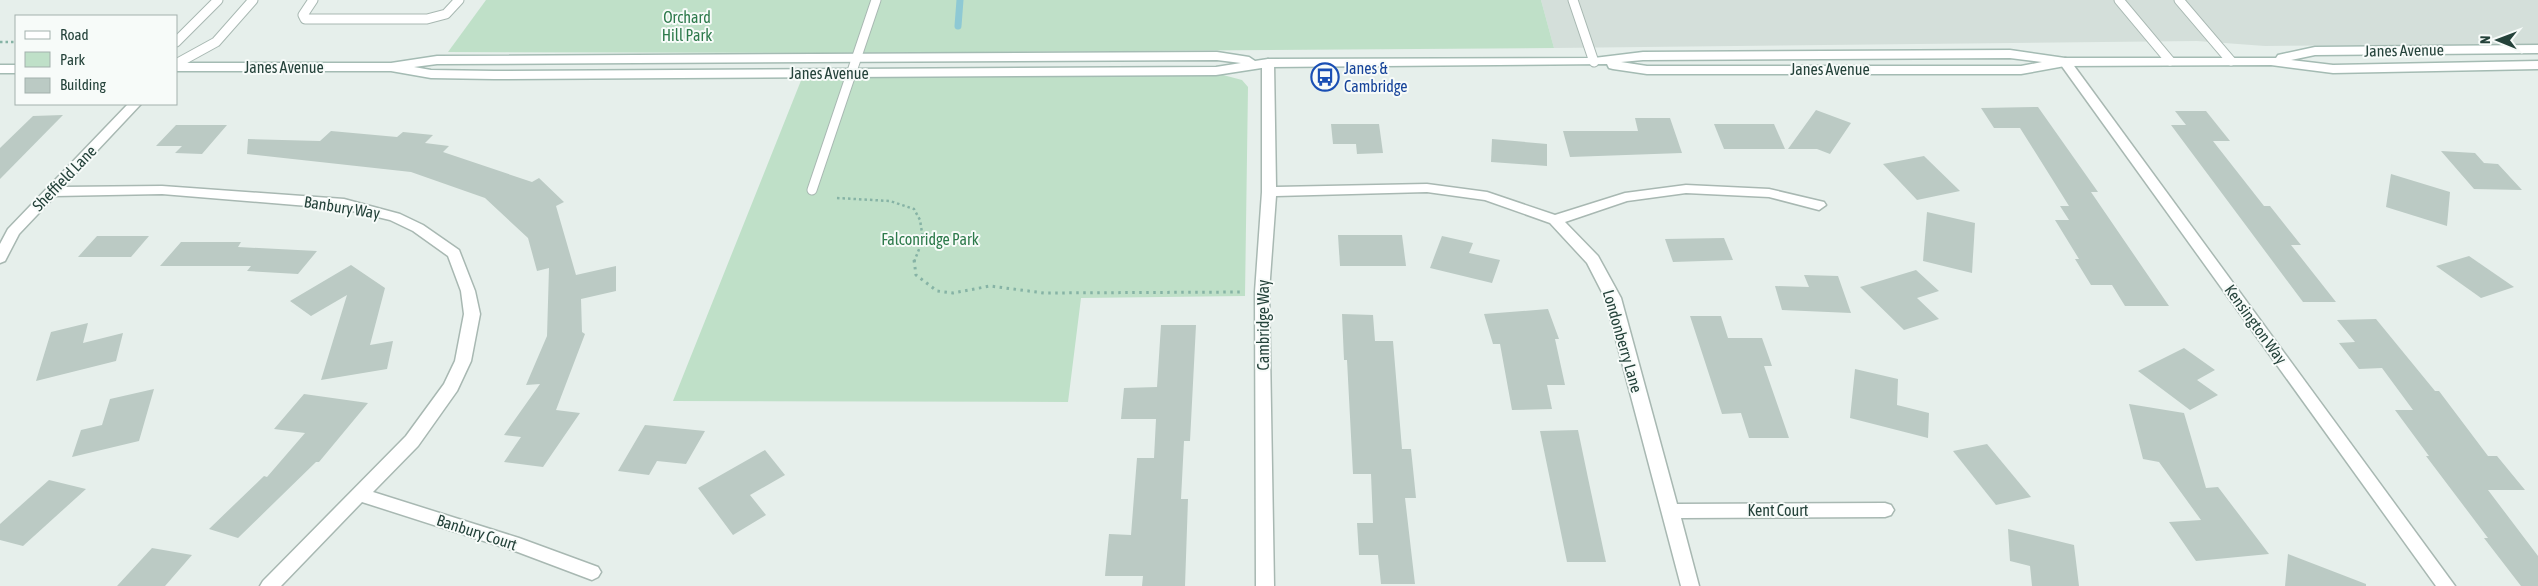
<svg xmlns="http://www.w3.org/2000/svg" width="2538" height="586" viewBox="0 0 2538 586" font-family="'Asap Condensed',sans-serif">
<style>
.built{fill:#d4dfda}
.green{fill:#bfe0c8}
.lines{fill:none;stroke-linecap:round;stroke-linejoin:round}
.stream{stroke:#8ec9d4;stroke-width:7}
.building{fill:#bbcac4}
.lane-casing{stroke:#a8b8b2;stroke-width:11}
.street-casing{stroke:#a8b8b2;stroke-width:3}
.secondary-casing{stroke:#a4bbb3;stroke-width:3}
.path-far1{stroke:#86b3a5;stroke-width:2.5;stroke-dasharray:2.5 3;stroke-linecap:butt}
.path{stroke:#86b3a5;stroke-width:3;stroke-dasharray:2.5 4.5;stroke-linecap:butt}
.lane{stroke:#fff;stroke-width:9}
.street{fill:#fff;fill-rule:evenodd}
.secondary{fill:#fff;fill-rule:evenodd}
.labels{text-anchor:middle;dominant-baseline:central;stroke-width:4;stroke-linejoin:round;paint-order:stroke}
.park-label{font-size:16px;fill:#2d7a4b;stroke:#f7fbf9}
.street-label{font-size:16px;fill:#24423a;stroke:#f7fbf9}
.transit-label{font-size:16px;fill:#164399;stroke:#f7fbf9;text-anchor:start}
</style>
<rect width="100%" height="100%" fill="#e6efeb"/>
<!-- built -->
<polygon class="built" points="1541,0 2538,0 2538,44 2265,46 2197,41 1554,48"/>
<!-- green -->
<g class="green">
<polygon points="486,0 1541,0 1554,48 824,53 448,52"/>
<polygon points="1223,75 1242,80 1248,87 1245,296 1081,298 1068,402 673,401 802,78"/>
</g>
<g class="lines">
<!-- stream -->
<polyline class="stream" points="958,26 960,0"/>
</g>
<!-- building -->
<g class="building">
<polygon points="2038,107 2098,192 2091,192 2169,306 2125,306 2112,285 2091,285 2075,259 2079,259 2055,220 2069,220 2060,206 2069,206 2020,128 1994,128 1981,108"/>
<polygon points="1816,110 1851,123 1830,154 1817,149 1788,149"/>
<polygon points="2175,111 2206,111 2230,141 2213,141 2264,206 2270,206 2301,245 2291,245 2336,302 2303,302 2171,125 2186,125"/>
<polygon points="63,115 0,179 0,148 33,116"/>
<polygon points="1635,118 1670,118 1682,153 1570,157 1563,131 1638,131"/>
<polygon points="1331,124 1379,124 1383,153 1357,154 1356,144 1333,144"/>
<polygon points="1714,124 1774,124 1785,149 1724,149"/>
<polygon points="176,125 227,125 202,154 175,153 182,146 156,146"/>
<polygon points="331,131 397,137 403,132 433,135 425,143 449,146 443,152 532,182 539,178 564,202 556,206 576,275 616,266 616,291 581,299 582,332 585,334 556,410 580,413 543,467 504,462 521,437 504,435 540,384 526,385 547,336 549,268 537,271 528,238 485,198 411,172 247,154 248,139 320,141"/>
<polygon points="1492,139 1547,144 1547,166 1491,162"/>
<polygon points="2441,151 2475,153 2484,163 2498,164 2522,190 2474,189"/>
<polygon points="1924,156 1960,191 1917,200 1883,164"/>
<polygon points="2391,174 2450,192 2447,226 2386,207"/>
<polygon points="1927,212 1975,223 1972,273 1923,261"/>
<polygon points="1338,235 1402,235 1406,266 1340,266"/>
<polygon points="97,236 149,236 131,257 78,257"/>
<polygon points="1442,236 1473,243 1469,253 1500,260 1492,283 1430,268"/>
<polygon points="1724,238 1733,260 1673,262 1665,239"/>
<polygon points="181,242 241,242 238,247 317,251 298,274 247,271 251,266 160,266"/>
<polygon points="2469,256 2514,287 2481,298 2436,266"/>
<polygon points="351,265 385,288 370,345 393,341 387,369 321,380 347,295 311,316 290,301"/>
<polygon points="1916,270 1939,291 1917,298 1939,319 1904,330 1860,287"/>
<polygon points="1804,275 1838,276 1851,313 1782,310 1775,286 1809,287"/>
<polygon points="1548,309 1559,339 1555,339 1565,385 1547,385 1552,409 1512,410 1500,344 1493,344 1484,314"/>
<polygon points="1342,314 1373,315 1375,341 1393,341 1402,449 1411,449 1416,498 1405,498 1415,584 1381,584 1378,555 1359,555 1357,523 1373,523 1371,474 1353,474 1347,360 1344,360"/>
<polygon points="1690,316 1721,316 1728,338 1762,338 1772,366 1764,366 1789,438 1749,438 1741,413 1722,414"/>
<polygon points="2376,319 2435,391 2439,391 2488,456 2497,456 2525,490 2488,490 2538,556 2538,586 2521,586 2484,538 2488,538 2426,456 2429,456 2395,410 2413,410 2382,368 2359,369 2339,343 2355,342 2337,320"/>
<polygon points="88,323 83,343 123,333 116,361 36,381 51,332"/>
<polygon points="1161,325 1196,325 1190,441 1184,441 1181,499 1188,499 1185,586 1142,586 1143,576 1105,576 1109,534 1131,535 1137,458 1154,458 1156,419 1121,419 1124,388 1157,387"/>
<polygon points="2184,348 2215,370 2197,380 2218,395 2190,410 2138,371"/>
<polygon points="1855,369 1898,379 1897,405 1929,413 1928,438 1850,418"/>
<polygon points="154,389 139,441 72,457 81,430 102,425 110,399"/>
<polygon points="304,394 368,403 319,462 316,462 238,538 209,529 264,476 267,477 305,433 274,429"/>
<polygon points="2129,404 2184,413 2206,488 2218,487 2269,554 2196,561 2169,522 2201,520 2159,462 2143,459"/>
<polygon points="645,425 705,431 686,464 657,461 649,475 618,471"/>
<polygon points="1578,430 1588,478 1606,562 1567,562 1540,431"/>
<polygon points="1987,444 2031,497 1996,505 1953,451"/>
<polygon points="765,450 785,475 750,495 766,515 733,535 698,488"/>
<polygon points="49,480 86,489 23,546 0,540 0,524"/>
<polygon points="2008,529 2074,545 2079,586 2032,586 2030,566 2010,561"/>
<polygon points="152,548 192,555 165,586 117,586"/>
<polygon points="2288,554 2366,584 2366,586 2285,586"/>
</g>
<g class="lines">
<!-- lane casing -->
<g class="lane-casing">
<g id="lane">
<polyline points="313,0 303,15 305,19 427,19 446,14 459,0"/>
<polyline points="1573,0 1594,62"/>
<polyline points="2119,0 2170,61"/>
<polyline points="2179,0 2231,61"/>
<polyline points="176,42 218,0"/>
<polyline points="176,64 216,42 253,0"/>
<polyline points="812,190 876,0"/>
</g>
</g>
<!-- street casing -->
<g class="street-casing">
<g id="street">
<polygon points="2065,58 2069,59 2455,586 2436,586 2061,65 2059,62"/>
<polygon points="1268,59 1274,63 1276,187 1427,184 1487,192 1555,215 1625,193 1686,185 1769,189 1824,202 1826,205 1819,210 1769,197 1686,193 1627,201 1565,222 1598,256 1621,298 1677,504 1885,503 1891,505 1894,510 1891,515 1885,517 1681,518 1699,586 1681,586 1605,298 1587,263 1550,223 1485,200 1427,192 1276,196 1269,292 1274,586 1256,586 1255,292 1262,192 1262,63"/>
<polygon points="128,104 141,104 63,187 162,186 344,199 400,214 423,225 459,250 475,291 480,314 471,361 457,391 418,446 373,492 519,538 598,567 601,572 598,577 592,580 515,551 362,502 281,586 260,586 263,581 406,436 444,384 455,361 464,314 461,291 448,256 413,231 390,220 344,209 162,194 55,196 19,234 5,261 0,263 0,244 8,229"/>
</g>
</g>
<!-- secondary casing -->
<g class="secondary-casing">
<g id="secondary">
<path d="M2538,45v8l-223,2 -24,5 42,5 205,-4v8l-205,4 -62,-8 -206,1 -44,8h-374l-34,-5 -4,-1 -2,-4 -339,3 -52,8 -722,4 -63,-1 -40,-7h-215v-8h215l46,-7 780,-4 32,5 6,4 13,-2 326,-1 49,-6 367,-2 55,8h211l2,-3 37,-8zM2010,58l32,4 -21,4h-374l-26,-4 22,-2zM1217,60l24,3 -25,4 -722,4 -63,-1 -17,-3 23,-3z"/>
<rect x="0" y="65" width="16" height="8"/>
</g>
</g>
<!-- path-far1 -->
<g class="path-far1">
<polyline points="0,42 16,42"/>
<polyline points="837,198 890,201 914,209 920,220 923,239 914,262"/>
</g>
<!-- path -->
<polyline class="path" points="914,260 916,275 937,291 953,293 990,286 1044,293 1244,292"/>
<!-- lane -->
<use href="#lane" class="lane"/>
<!-- street -->
<use href="#street" class="street"/>
<!-- secondary -->
<use href="#secondary" class="secondary"/>
</g>
<!-- icons -->
<defs>
<g id="bus-ring" transform="scale(1.4375)"><circle r="9.5" fill="#f7fbf9" stroke="#1a4fb4" stroke-width="1.5"/><path d="M-5-6H5V4H4V6H2V4H-2V6H-4V4H-5ZM-3.5-4V0h7V-4ZM-3.5 1.2v1.5H-2V1.2ZM2 1.2v1.5H3.5V1.2Z" fill="#1a4fb4"/></g>
</defs>
<g fill-rule="evenodd">
<use href="#bus-ring" x="1325" y="77"/>
</g>
<g class="labels">
<!-- park labels -->
<g class="park-label">
<text x="687" y="17">Orchard<tspan x="687" dy="18">Hill Park</tspan></text>
<text x="930" y="239">Falconridge Park</text>
</g>
<!-- street labels -->
<g class="street-label">
<text transform="translate(2404 50) rotate(-1)">Janes Avenue</text>
<text x="284" y="67">Janes Avenue</text>
<text x="1830" y="69">Janes Avenue</text>
<text x="829" y="73">Janes Avenue</text>
<text transform="translate(64 178) rotate(-46)">Sheffield Lane</text>
<text transform="translate(342 207) rotate(9)">Banbury Way</text>
<text transform="translate(2256 324) rotate(54)">Kensington Way</text>
<text transform="translate(1263 325) rotate(-90)">Cambridge Way</text>
<text transform="translate(1623 341) rotate(74)">Londonberry Lane</text>
<text x="1778" y="510">Kent Court</text>
<text transform="translate(477 532) rotate(18)">Banbury Court</text>
</g>
<!-- transit labels -->
<g class="transit-label">
<text x="1344" y="68">Janes &amp;<tspan x="1344" dy="18">Cambridge</tspan></text>
</g>
</g>
<!-- legend -->
<rect x="15" y="15" width="162" height="90" fill="#f7fbf9" stroke="#a3b1ad"/>
<rect x="25" y="31" width="25" height="8" fill="#ffffff" stroke="#a3b1ad"/>
<text x="60" y="40" font-size="15" fill="#24423a">Road</text>
<rect x="25" y="52" width="25" height="15" fill="#bfe0c8" stroke="#a3b1ad"/>
<text x="60" y="65" font-size="15" fill="#24423a">Park</text>
<rect x="25" y="78" width="25" height="15" fill="#bbcac4" stroke="#a3b1ad"/>
<text x="60" y="90" font-size="15" fill="#24423a">Building</text>
<!-- north arrow -->
<g transform="translate(2498 40) rotate(271)" stroke="#f7fbf9" stroke-width="4" paint-order="stroke">
<path d="M0-4L9 19L0 12L-9 19Z" fill="#24423a"/>
<text y="-8" font-size="14" font-weight="bold" text-anchor="middle" fill="#24423a">N</text>
</g>
</svg>
